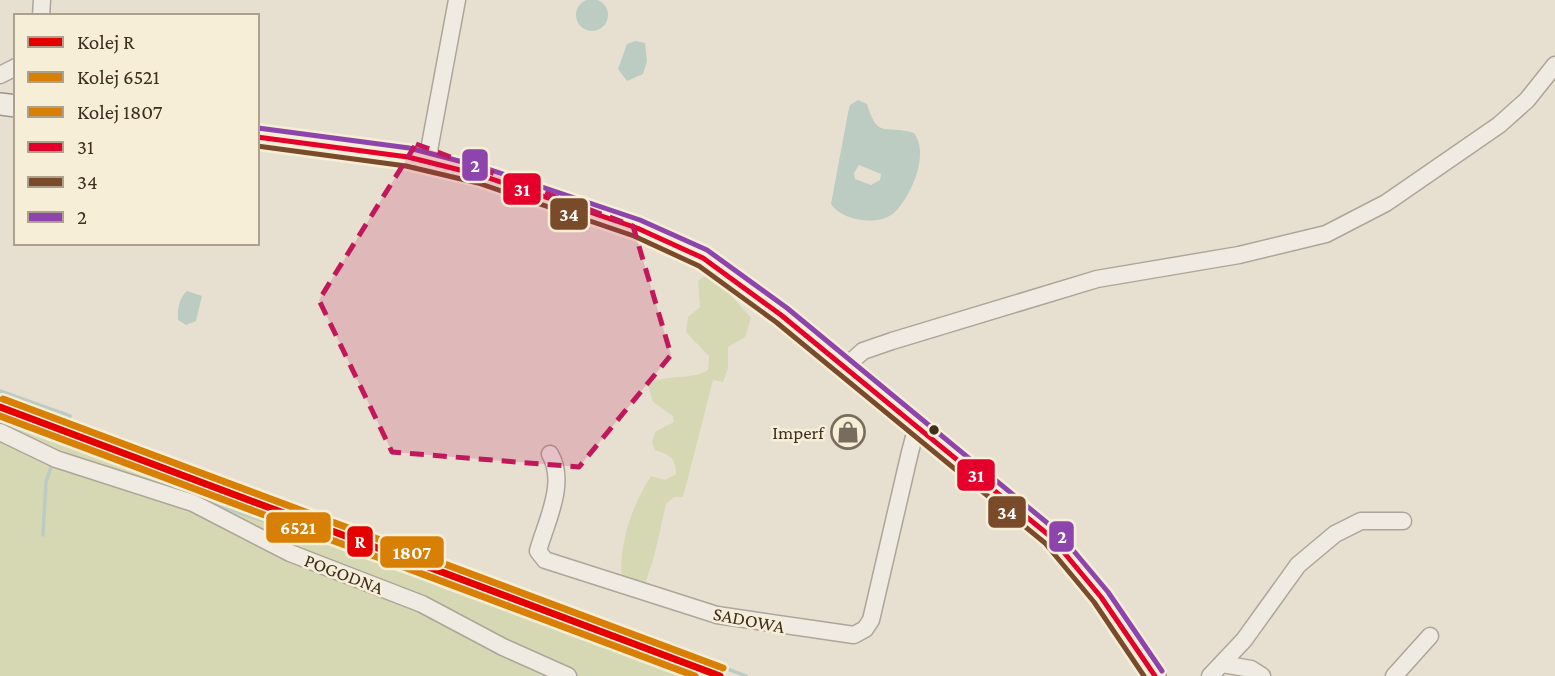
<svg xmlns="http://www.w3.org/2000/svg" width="1555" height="676" viewBox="0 0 1555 676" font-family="'Crimson Pro',serif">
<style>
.green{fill:#d6d7b3}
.water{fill:#bcccc2;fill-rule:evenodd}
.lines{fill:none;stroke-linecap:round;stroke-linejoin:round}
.stream{stroke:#bcccc2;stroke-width:3.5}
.minor-casing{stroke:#ada599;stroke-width:19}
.secondary-casing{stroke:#9c958a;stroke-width:24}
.minor{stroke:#efebe3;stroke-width:16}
.secondary{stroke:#efebe3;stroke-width:21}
.bus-1-casing{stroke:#f7eed8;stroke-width:10}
.bus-2-casing{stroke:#f7eed8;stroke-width:10}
.bus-3-casing{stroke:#f7eed8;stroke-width:10}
.bus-1{stroke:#e4002b;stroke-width:5}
.bus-2{stroke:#7a4b2a;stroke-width:5}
.bus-3{stroke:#8e44ad;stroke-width:5}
.rail-1-casing{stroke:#f7eed8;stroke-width:12}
.rail-2-casing{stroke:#f7eed8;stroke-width:12}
.rail-3-casing{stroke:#f7eed8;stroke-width:12}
.rail-1{stroke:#e50000;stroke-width:7}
.rail-2{stroke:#d88006;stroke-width:7}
.rail-3{stroke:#d88006;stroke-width:7}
.marked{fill:#c2185b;fill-opacity:0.2;stroke:#c2185b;stroke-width:5;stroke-dasharray:14 9;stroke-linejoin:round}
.bus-dot{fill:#3d2e20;stroke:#f7eed8;stroke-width:2.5}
.labels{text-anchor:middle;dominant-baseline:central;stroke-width:5;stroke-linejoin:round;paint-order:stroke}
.poi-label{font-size:19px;fill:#3d2e20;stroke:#f7eed8;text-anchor:end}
.street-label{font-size:19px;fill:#3d2e20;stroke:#f7eed8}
.line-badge{stroke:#f7eed8;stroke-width:2.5}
.badge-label{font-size:19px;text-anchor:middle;font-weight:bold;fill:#fff}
</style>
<rect width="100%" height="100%" fill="#e7e0d1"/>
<!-- green -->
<g class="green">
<path d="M705,276l22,15 24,27 -6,19 -17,10v21l-5,14 -10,-2 -30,117h-9l-8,7 -12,53 -9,26 -11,12 -9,-2c-11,-38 5,-84 26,-117l14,4 11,-6c0,-17 -7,-19 -21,-24l-3,-8 4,-11 18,-9 -1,-6 -20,-14 -5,-17c15,-12 43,-4 60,-15l1,-14 -23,-24 2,-15 12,-10 -2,-26z"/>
<polygon points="0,410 673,660 716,676 0,676"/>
</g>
<!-- water -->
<g class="water">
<circle cx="592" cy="15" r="16"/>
<polygon points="635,41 645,43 647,61 643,74 627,81 618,69 627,44"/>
<path d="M858,100l9,4c11,36 17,20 47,29 16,21 -3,63 -19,79 -15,15 -53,9 -64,-8l17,-91 2,-8zM859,165l22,9 -1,6 -9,5 -16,-6 -1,-6z"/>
<path d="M187,291l15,5 -6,25 -10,4 -8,-5c-1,-10 1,-22 9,-29z"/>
</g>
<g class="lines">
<!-- stream -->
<g class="stream">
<polyline points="0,391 70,416 68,420"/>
<polyline points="202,472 746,676"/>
<polyline points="204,501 276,525 281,523 695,676"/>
<polyline points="43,535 46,482 52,464"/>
</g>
<!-- minor casing -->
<g class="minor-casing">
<g id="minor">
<polyline points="41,16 42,0"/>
<polyline points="0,75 16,67"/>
<polyline points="427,161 457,0"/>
<polyline points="844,368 863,351 892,341 1097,279 1239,255 1326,234 1386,203 1499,125 1527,100 1555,65"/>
<polyline points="0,432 56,459 193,503 290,553 422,604 503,647 568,676"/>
<path d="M550,454c17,29 -4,68 -12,97l7,9 172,55 137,20 11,-6 6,-9 39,-168 4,-15 9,-5"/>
<polyline points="1222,664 1251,669 1262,676"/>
<polyline points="1210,676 1244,640 1298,565 1335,534 1361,521 1403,521"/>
<polyline points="1394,676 1430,636"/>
</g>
</g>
<!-- secondary casing -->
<g class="secondary-casing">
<g id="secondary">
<polyline points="0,104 16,106"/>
<polyline points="257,137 408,157 480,175 637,228 703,258 781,315 1051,537 1101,597 1155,676"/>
</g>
</g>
<!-- minor -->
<use href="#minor" class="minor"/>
<!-- secondary -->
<use href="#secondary" class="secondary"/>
<!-- bus-1 casing -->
<g class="bus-1-casing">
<polyline id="bus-1" points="257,137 408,157 480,175 637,228 703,258 781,315 1051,537 1101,597 1155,676"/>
</g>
<!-- bus-2 casing -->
<g class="bus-2-casing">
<polyline id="bus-2" points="257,146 406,166 478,183 634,236 699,266 776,322 1045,543 1094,602 1144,676"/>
</g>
<!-- bus-3 casing -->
<g class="bus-3-casing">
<polyline id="bus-3" points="258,128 409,148 482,167 640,220 707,250 787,308 1057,531 1108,592 1162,671"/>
</g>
<!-- bus-1 -->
<use href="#bus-1" class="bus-1"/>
<!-- bus-2 -->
<use href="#bus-2" class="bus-2"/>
<!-- bus-3 -->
<use href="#bus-3" class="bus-3"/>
<!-- rail-1 casing -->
<g class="rail-1-casing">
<polyline id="rail-1" points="0,407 720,676"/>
</g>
<!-- rail-2 casing -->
<g class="rail-2-casing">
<polyline id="rail-2" points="0,416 695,676"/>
</g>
<!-- rail-3 casing -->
<g class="rail-3-casing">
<polyline id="rail-3" points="3,399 723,668"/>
</g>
<!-- rail-1 -->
<use href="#rail-1" class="rail-1"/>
<!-- rail-2 -->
<use href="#rail-2" class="rail-2"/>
<!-- rail-3 -->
<use href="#rail-3" class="rail-3"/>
</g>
<!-- marked area -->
<path class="marked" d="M416,144l217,82 38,129 -92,112 -187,-15 -73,-152z"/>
<!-- icons -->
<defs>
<g id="shop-ring" transform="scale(1.75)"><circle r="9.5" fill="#f7eed8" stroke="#786c5e" stroke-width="1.5"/><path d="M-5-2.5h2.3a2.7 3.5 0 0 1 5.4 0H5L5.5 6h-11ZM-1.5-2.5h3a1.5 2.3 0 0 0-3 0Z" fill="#786c5e"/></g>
</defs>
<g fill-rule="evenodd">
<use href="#shop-ring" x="848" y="432"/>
</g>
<!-- markers -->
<circle class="bus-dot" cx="934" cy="430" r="6"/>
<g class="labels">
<!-- poi labels -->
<g class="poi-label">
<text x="824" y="432">Imperf</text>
</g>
<!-- street labels -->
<g class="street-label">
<text transform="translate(344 574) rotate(21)">POGODNA</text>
<text transform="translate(749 620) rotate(11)">SADOWA</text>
</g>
</g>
<g class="line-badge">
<rect x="461" y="148" width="28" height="34" rx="7" fill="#8e44ad"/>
<rect x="502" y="172" width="40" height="34" rx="7" fill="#e4002b"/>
<rect x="549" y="197" width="40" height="34" rx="7" fill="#7a4b2a"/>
<rect x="956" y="458" width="40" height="34" rx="7" fill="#e4002b"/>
<rect x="987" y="495" width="40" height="34" rx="7" fill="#7a4b2a"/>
<rect x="265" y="511" width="67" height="33" rx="7" fill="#d88006"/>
<rect x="1048" y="520" width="27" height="33" rx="7" fill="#8e44ad"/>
<rect x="346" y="525" width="28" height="33" rx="7" fill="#e50000"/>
<rect x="379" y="535" width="66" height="34" rx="7" fill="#d88006"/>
</g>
<g class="badge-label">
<text x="475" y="172">2</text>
<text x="522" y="196">31</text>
<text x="569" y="221">34</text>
<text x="976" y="482">31</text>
<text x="1007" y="519">34</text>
<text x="298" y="534">6521</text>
<text x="1062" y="543">2</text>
<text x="360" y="548">R</text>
<text x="412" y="559">1807</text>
</g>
<!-- legend -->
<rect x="14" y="14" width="245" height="231" fill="#f7eed8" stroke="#ada18e" stroke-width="2"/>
<rect x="28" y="37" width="35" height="10" fill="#e50000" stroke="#ada18e" stroke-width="2"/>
<text x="77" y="49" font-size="21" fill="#3d2e20">Kolej R</text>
<rect x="28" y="72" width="35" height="10" fill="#d88006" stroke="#ada18e" stroke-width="2"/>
<text x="77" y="84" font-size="21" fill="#3d2e20">Kolej 6521</text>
<rect x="28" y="107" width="35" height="10" fill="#d88006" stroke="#ada18e" stroke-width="2"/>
<text x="77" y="119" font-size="21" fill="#3d2e20">Kolej 1807</text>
<rect x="28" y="142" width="35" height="10" fill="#e4002b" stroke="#ada18e" stroke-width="2"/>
<text x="77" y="154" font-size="21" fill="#3d2e20">31</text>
<rect x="28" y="177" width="35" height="10" fill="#7a4b2a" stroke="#ada18e" stroke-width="2"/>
<text x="77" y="189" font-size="21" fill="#3d2e20">34</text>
<rect x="28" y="212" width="35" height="10" fill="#8e44ad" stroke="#ada18e" stroke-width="2"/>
<text x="77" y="224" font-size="21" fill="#3d2e20">2</text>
</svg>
